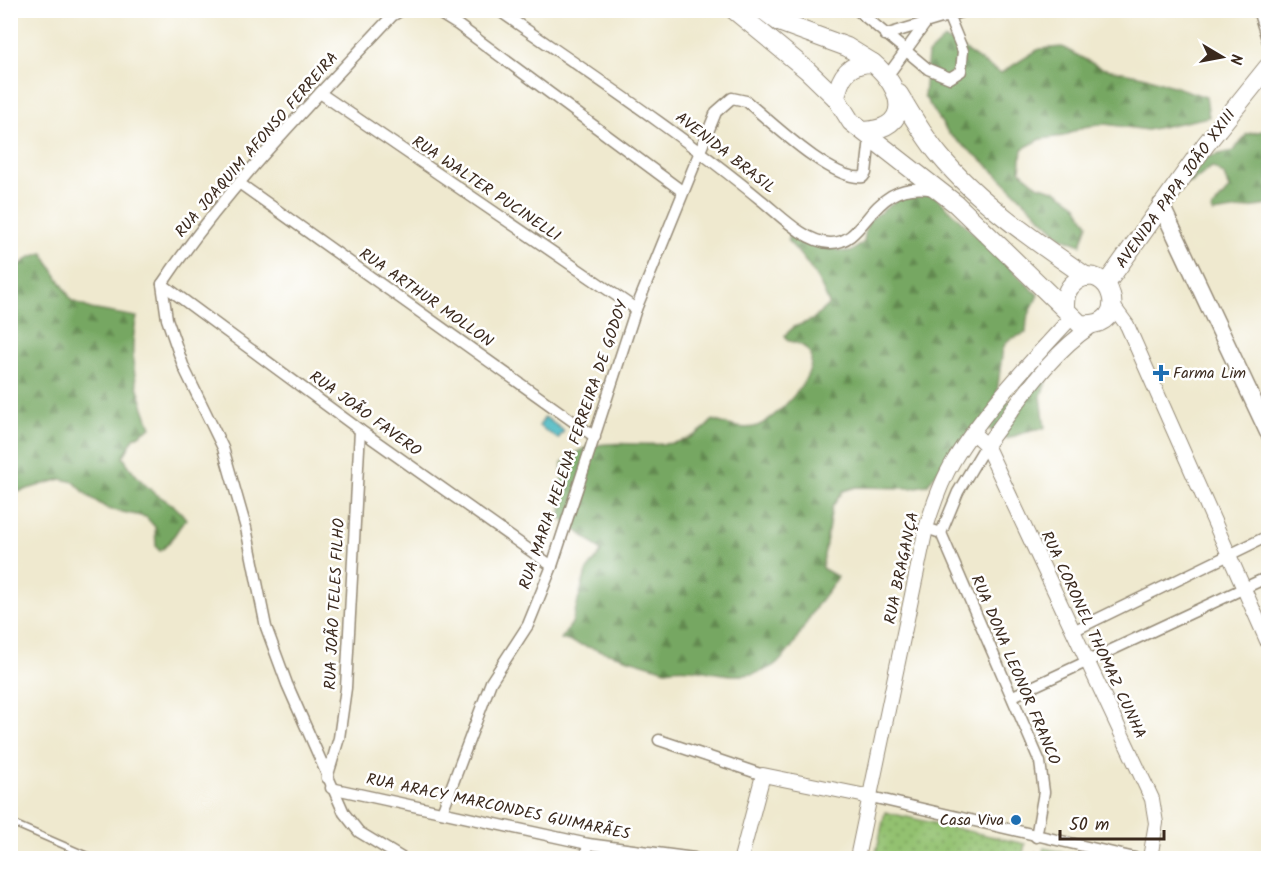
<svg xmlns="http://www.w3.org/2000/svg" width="1279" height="869" viewBox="0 0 1279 869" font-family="Kalam,sans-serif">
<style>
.green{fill:url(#green-dots);stroke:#677647;stroke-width:1.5}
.forest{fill:url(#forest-firs);stroke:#586840;stroke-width:1.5}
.water{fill:#48b7c0;stroke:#42706f;stroke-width:1.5}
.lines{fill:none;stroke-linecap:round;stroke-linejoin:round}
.service-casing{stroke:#958a76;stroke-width:8}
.minor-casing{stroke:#958a76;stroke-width:13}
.tertiary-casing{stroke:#958a76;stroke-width:16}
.secondary-casing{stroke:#958a76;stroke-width:19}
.primary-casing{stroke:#958a76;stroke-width:20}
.path{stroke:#958a76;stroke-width:2;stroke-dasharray:1.5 4.5;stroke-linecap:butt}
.service{stroke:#fff;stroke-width:5}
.minor{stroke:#fff;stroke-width:10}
.tertiary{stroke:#fff;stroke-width:14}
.secondary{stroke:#fff;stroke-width:16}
.primary{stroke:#fff;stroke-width:18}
.poi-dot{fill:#1f6fb2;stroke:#fff;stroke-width:2}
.labels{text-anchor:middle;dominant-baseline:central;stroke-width:5;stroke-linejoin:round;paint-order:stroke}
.street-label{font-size:16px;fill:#3b2a1e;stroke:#fff}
.poi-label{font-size:16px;fill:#3b2a1e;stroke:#fff;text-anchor:start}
</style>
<defs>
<pattern id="green-dots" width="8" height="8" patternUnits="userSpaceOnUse" patternTransform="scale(1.5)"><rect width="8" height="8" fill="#93c170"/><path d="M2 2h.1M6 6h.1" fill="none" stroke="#799d5b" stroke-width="1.8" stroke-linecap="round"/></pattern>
<pattern id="forest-firs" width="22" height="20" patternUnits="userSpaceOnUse" patternTransform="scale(1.5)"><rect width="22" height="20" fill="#76a762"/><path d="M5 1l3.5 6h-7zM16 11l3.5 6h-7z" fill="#628850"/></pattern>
</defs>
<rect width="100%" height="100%" fill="#fff"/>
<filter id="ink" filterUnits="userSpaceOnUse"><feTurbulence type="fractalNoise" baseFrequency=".0167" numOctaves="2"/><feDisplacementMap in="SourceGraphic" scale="12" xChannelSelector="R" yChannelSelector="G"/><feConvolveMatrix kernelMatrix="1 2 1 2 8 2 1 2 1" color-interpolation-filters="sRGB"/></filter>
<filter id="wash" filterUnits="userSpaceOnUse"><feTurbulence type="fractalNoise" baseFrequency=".008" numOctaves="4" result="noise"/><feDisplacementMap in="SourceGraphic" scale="24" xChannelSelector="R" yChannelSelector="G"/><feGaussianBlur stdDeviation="1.35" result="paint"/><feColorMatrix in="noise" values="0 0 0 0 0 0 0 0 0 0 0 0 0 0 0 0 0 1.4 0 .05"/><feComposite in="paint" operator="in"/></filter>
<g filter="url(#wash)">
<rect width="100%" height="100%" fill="#efe9cf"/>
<!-- green -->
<g class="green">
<polygon points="885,812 1025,844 1022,858 875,858"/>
<polygon points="1044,848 1088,858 1041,858"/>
</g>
<!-- forest -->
<g class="forest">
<path d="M944,39c24,9 34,23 57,34l38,-24 23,-2 39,21 42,8 63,21 3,20 -62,13 -42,-6 -22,3 -19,9 -23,3 -19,10 -2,22 17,14 20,6 19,13 12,20 -7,21 -20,-8 -77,-75 -35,-28 -25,-38 4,-42z"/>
<polygon points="1268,130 1268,205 1213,213 1211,210 1229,189 1224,175 1212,167 1191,183 1185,182 1198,159 1233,151 1247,134"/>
<path d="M909,191l23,2 106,102 -11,24 -1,14 -18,7 -5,8 -7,52 5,5 15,-6 36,-33 -11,30 4,32 -14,2 -24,9 -25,-14 -8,1 -47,59 -16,3 -55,-1 -13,4 -11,16 -10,61 16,9c-7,10 -15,19 -22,30 -23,35 -31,70 -82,68 -24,-1 -43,-10 -68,-5l-105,-31 11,-16 14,-51 15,-20c-4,-8 -31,-25 -40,-34l1,-55c6,-4 13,-10 19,-13 45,-19 94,14 132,-30 13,4 27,10 41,7 20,-5 65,-51 56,-73 -4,-9 -14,-11 -23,-14l-2,-5 9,-8 18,-7 17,-16c-9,-25 -23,-44 -41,-63l1,-6 7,-2 44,18 11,1 13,-10 2,-15 3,-6z"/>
<path d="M43,253l29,48 19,8 46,8c-10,42 -1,71 14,110l-17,11 -11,19c8,13 17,24 29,34 13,10 24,13 34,28 -10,11 -14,24 -26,32l-4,-4 -1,-20 -9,-10 -38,-8 -20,-13 -14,-14 -13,-3 -50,15v-222l19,-15z"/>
</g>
<!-- water -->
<polygon class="water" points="545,417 564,431 558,439 539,426"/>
</g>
<g filter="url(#ink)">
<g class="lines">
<!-- service casing -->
<g class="service-casing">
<polyline id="service" points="10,822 93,858"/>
</g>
<!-- minor casing -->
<g class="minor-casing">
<g id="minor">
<path d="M402,10l-10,6c-80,86 -164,170 -230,268l5,35 17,49 39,80 23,80 20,99 21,57 57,129 15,19 43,26"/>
<polyline points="434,10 458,25 682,191"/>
<path d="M498,10c89,62 179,121 263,190 19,15 44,42 69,43 39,1 39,-65 104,-53"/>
<polyline points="857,10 928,69 950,78 961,71 963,51 946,10"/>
<polyline points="1258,10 1268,42"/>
<polyline points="885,35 968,10"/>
<polyline points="888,75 925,24"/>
<polyline points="320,93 636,309"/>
<polyline points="239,183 595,437"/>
<polyline points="162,284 360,430 552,566"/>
<polyline points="926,528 941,533 1040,762 1044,792 1036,837"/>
<polyline points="941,533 958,492 986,445"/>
<polyline points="1073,631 1268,536"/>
<polyline points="1013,696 1268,577"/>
<polyline points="659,740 763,775"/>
<polyline points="327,778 339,738 346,688 360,430"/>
<polyline points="331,788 588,844 694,858"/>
<polyline points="871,797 1135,858"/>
<path d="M442,812l49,-130 37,-57 24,-59 84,-257 80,-197 16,-14 14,3c23,19 87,81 117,76l3,-4 4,-35"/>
<polyline points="585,858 588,844"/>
</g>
</g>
<!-- tertiary casing -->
<g class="tertiary-casing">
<g id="tertiary">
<polyline points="1113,306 1127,325 1268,643"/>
<polyline points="973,433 986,445 1152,799 1156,823 1150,858"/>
<path d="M986,445c32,-41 62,-90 106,-119"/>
<polyline points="741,858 763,775 871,797"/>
<path d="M857,858l69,-330c7,-23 15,-47 28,-68 29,-48 78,-100 117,-142"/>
</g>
</g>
<!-- secondary casing -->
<g class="secondary-casing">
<polyline id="secondary" points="1161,205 1268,432"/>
</g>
<!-- primary casing -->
<g class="primary-casing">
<g id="primary">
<polyline points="734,10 807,70 836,98"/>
<polyline points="763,10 779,22 847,47 873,63"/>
<path d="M899,94c13,22 25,43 41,62 39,47 98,87 147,121"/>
<path d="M863,131c51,-2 40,-43 10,-68 -24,0 -33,12 -37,35l15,24 105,82 124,120c56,6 29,-68 -5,-42 -9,7 -10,15 -10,25"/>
<polyline points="1106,284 1206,144 1268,67"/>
</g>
</g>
<!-- path -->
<polyline class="path" points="1032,858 1034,849"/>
<!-- service -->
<use href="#service" class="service"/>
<!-- minor -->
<use href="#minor" class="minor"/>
<!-- tertiary -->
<use href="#tertiary" class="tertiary"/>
<!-- secondary -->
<use href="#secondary" class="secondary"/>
<!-- primary -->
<use href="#primary" class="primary"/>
</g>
</g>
<!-- markers -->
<g class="poi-dot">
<path d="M1158 364h6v6h6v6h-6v6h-6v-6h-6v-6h6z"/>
<circle cx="1016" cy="820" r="6"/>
</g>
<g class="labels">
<!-- street labels -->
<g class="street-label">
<text transform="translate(257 145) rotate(-49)">RUA JOAQUIM AFONSO FERREIRA</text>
<text transform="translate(725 153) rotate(38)">AVENIDA BRASIL</text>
<text transform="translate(486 189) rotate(34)">RUA WALTER PUCINELLI</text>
<text transform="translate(1176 189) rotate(-54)">AVENIDA PAPA JOÃO XXIII</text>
<text transform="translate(426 298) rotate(35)">RUA ARTHUR MOLLON</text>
<text transform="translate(365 414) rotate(36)">RUA JOÃO FAVERO</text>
<text transform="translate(574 445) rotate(-71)">RUA MARIA HELENA FERREIRA DE GODOY</text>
<text transform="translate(902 568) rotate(-78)">RUA BRAGANÇA</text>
<text transform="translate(335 604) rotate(-87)">RUA JOÃO TELES FILHO</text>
<text transform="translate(1093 635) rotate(65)">RUA CORONEL THOMAZ CUNHA</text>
<text transform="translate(1015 670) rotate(67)">RUA DONA LEONOR FRANCO</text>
<text transform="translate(498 807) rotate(12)">RUA ARACY MARCONDES GUIMARÃES</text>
</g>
<!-- poi labels -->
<g class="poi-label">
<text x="1173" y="373">Farma Lim</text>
<text x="1004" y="820" text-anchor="end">Casa Viva</text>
</g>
</g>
<!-- margin -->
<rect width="1279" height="869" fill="none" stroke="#fff" stroke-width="36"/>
<!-- north arrow -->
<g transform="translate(1222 57) rotate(100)" stroke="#ffffff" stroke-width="4.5" paint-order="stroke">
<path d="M0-4.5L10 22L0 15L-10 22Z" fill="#3b2a1e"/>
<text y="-9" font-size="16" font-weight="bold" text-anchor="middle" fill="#3b2a1e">N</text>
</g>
<!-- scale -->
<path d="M1060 830v9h104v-9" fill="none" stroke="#3b2a1e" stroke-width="3"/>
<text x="1069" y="830" font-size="18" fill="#3b2a1e" stroke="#ffffff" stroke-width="4.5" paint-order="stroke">50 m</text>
</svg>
